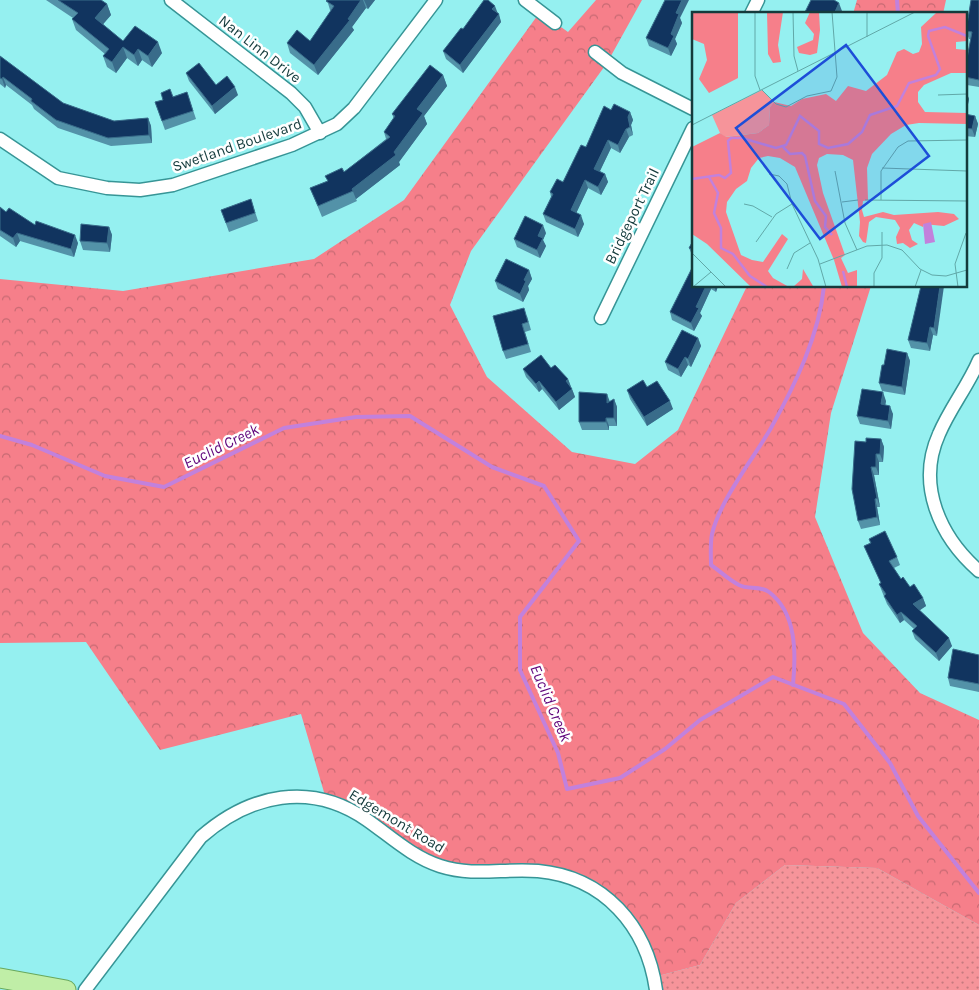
<svg xmlns="http://www.w3.org/2000/svg" width="979" height="990" viewBox="0 0 979 990" font-family="Karla,sans-serif">
<style>
.green{fill:url(#green-dots)}
.forest{fill:url(#forest-crowns)}
.lines{fill:none;stroke-linecap:round;stroke-linejoin:round}
.stream{stroke:#c281dc;stroke-width:4}
.street-casing{stroke:#379596;stroke-width:15}
.primary-casing{stroke:#68a85c;stroke-width:21}
.street{stroke:#fff;stroke-width:12}
.primary{stroke:#c0eea7;stroke-width:19}
.wall{fill:#5392a8}
.shaded-wall{fill:#396c8a}
.building{fill:#11345f;stroke:#396c8a}
.labels{text-anchor:middle;dominant-baseline:central;stroke-width:5;stroke-linejoin:round;paint-order:stroke}
.street-label{font-size:15px;fill:#143b3c;stroke:#fff}
.water-label{font-size:16px;font-style:italic;fill:#60057b;stroke:#fff}
.inset-river{fill:none;stroke:#c281dc;stroke-width:2.5}
.inset-road{fill:none;stroke:#61a8a8;stroke-width:1}
.view{fill:#1d4ed8;fill-opacity:0.15;stroke:#1d4ed8;stroke-width:2.5}
.inset-edge{fill:none;stroke:#143b3c;stroke-width:2.5}
</style>
<defs>
<pattern id="green-dots" width="8" height="8" patternUnits="userSpaceOnUse" patternTransform="scale(1.25)"><rect width="8" height="8" fill="#f6949a"/><path d="M2 2h.1M6 6h.1" fill="none" stroke="#c67a7f" stroke-width="1.8" stroke-linecap="round"/></pattern>
<pattern id="forest-crowns" width="20" height="18" patternUnits="userSpaceOnUse" patternTransform="scale(1.25)"><rect width="20" height="18" fill="#f67f8a"/><path d="M2 6a3 3 0 1 1 6 0M12 15a3 3 0 1 1 6 0" fill="none" stroke="#c66972"/></pattern>
</defs>
<rect width="100%" height="100%" fill="#95f0f0"/>
<!-- green -->
<polygon class="green" points="785,865 877,868 979,925 979,990 656,990 654,977 700,965 736,903"/>
<!-- forest -->
<g class="forest">
<polygon points="596,0 642,0 607,63 471,251 450,305 487,377 572,452 635,464 678,430 747,286 871,286 831,413 815,517 863,633 920,693 979,720 979,925 877,868 785,865 736,903 700,965 654,977 632,923 575,880 438,866 326,799 301,714 160,750 86,642 0,643 0,279 123,291 314,259 404,200 540,12 568,32"/>
<polygon points="857,0 946,0 943,14 853,14"/>
</g>
<g class="lines">
<!-- stream -->
<g class="stream">
<polyline points="897,0 898,14"/>
<polyline points="0,436 32,445 105,476 164,487 284,428 356,417 410,416 492,467 544,486 579,541 520,617 520,670 558,753 567,789 620,778 665,749 700,720 773,677 844,704 890,763 918,816 979,893"/>
<path d="M793,685c3,-31 4,-72 -24,-93 -9,-7 -21,-2 -30,-7 -10,-5 -19,-14 -28,-20 0,-10 -1,-21 1,-31 8,-34 41,-75 59,-106 24,-43 48,-92 53,-142"/>
</g>
<!-- street casing -->
<g class="street-casing">
<g id="street">
<polyline points="171,0 291,93 305,107 320,133"/>
<polyline points="525,0 555,23"/>
<polyline points="751,14 758,0"/>
<polyline points="595,52 622,73 693,109"/>
<polyline points="0,139 58,178 107,188 140,190 173,185 292,145 337,124 354,108 436,0"/>
<polyline points="601,318 693,128"/>
<path d="M979,360c-11,26 -29,48 -40,74 -23,51 1,103 40,137"/>
<path d="M85,990l116,-153c49,-43 110,-56 166,-17 23,16 45,37 73,46 35,11 63,2 98,5 66,6 109,55 118,119"/>
</g>
</g>
<!-- primary casing -->
<g class="primary-casing">
<polyline id="primary" points="0,978 66,990"/>
</g>
<!-- street -->
<use href="#street" class="street"/>
<!-- primary -->
<use href="#primary" class="primary"/>
</g>
<!-- wall -->
<g class="wall">
<polygon points="46,0 101,0 107,4 111,15 103,24 123,41 162,53 152,67 142,60 138,66 127,58 116,73 107,67 103,56 105,54 76,30 72,19 73,18"/>
<polygon points="327,0 375,0 368,9 366,8 352,27 354,30 318,75 290,53 287,43 310,41 331,11 330,10"/>
<polygon points="979,0 979,87 967,85 965,81 965,69 971,39 969,39 966,31"/>
<polygon points="498,13 501,22 463,73 446,59 443,51 463,29"/>
<polygon points="680,18 682,23 675,39 677,44 671,56 649,46 646,38"/>
<polygon points="0,56 63,103 114,121 148,118 151,126 152,143 111,146 58,128 34,109 32,105 6,85 5,88 0,84"/>
<polygon points="186,73 216,85 238,95 215,114 189,81"/>
<polygon points="443,75 447,86 424,116 427,124 399,162 400,165 356,199 357,201 322,217 310,188 327,181 344,172 386,139 384,132 394,119 392,114"/>
<polygon points="965,90 969,99 966,115 975,116 978,124 975,137 965,136"/>
<polygon points="187,92 196,119 165,130 155,102"/>
<polygon points="611,110 630,112 633,120 631,125 633,135 629,137 620,153 611,148 600,171 605,174 608,182 601,195 588,188 576,213 584,224 578,237 546,222 543,214 551,197 550,192 563,182"/>
<polygon points="251,199 258,221 229,232 221,210"/>
<polygon points="0,207 6,212 35,225 78,243 74,257 20,241 16,247 0,236"/>
<polygon points="109,227 112,235 110,252 83,250 80,241"/>
<polygon points="546,233 543,240 546,246 540,258 517,247 514,239"/>
<polygon points="693,241 693,257 689,248"/>
<polygon points="529,270 532,279 528,286 529,290 523,302 498,289 495,281"/>
<polygon points="693,286 718,286 716,292 711,289 700,313 702,316 694,331 672,320 670,312"/>
<polygon points="921,286 937,336 933,335 930,351 911,348 908,340"/>
<polygon points="527,316 531,330 525,332 531,352 506,359 503,351"/>
<polygon points="698,338 701,346 691,367 688,365 681,377 668,370 665,362"/>
<polygon points="907,353 910,361 905,395 882,391 879,383"/>
<polygon points="551,368 568,379 575,397 559,410 542,389 539,392 526,377 523,369"/>
<polygon points="647,387 673,409 647,426 630,399 627,390"/>
<polygon points="614,399 617,407 617,426 609,426 609,430 582,430 579,422"/>
<polygon points="886,401 885,405 893,414 891,429 860,424 857,416"/>
<polygon points="881,439 884,447 883,462 879,462 879,475 874,475 880,507 877,507 880,525 861,529 858,521 866,442"/>
<polygon points="869,539 897,557 900,565 894,568 901,579 923,598 926,606 919,610 952,646 939,661 915,639 912,631 914,629 904,620 900,623 887,604 879,584 881,583 864,546 870,543"/>
<polygon points="979,655 979,692 950,686 948,678"/>
</g>
<!-- shaded-wall -->
<g class="shaded-wall">
<polygon points="361,0 363,0 366,8 352,27 354,30 318,75 314,65"/>
<polygon points="364,0 375,0 368,9"/>
<polygon points="682,0 689,0 680,18 682,23 675,39 677,44 671,56 668,48 676,13"/>
<polygon points="839,3 842,11 841,14 834,14"/>
<polygon points="107,4 111,15 99,29 95,18"/>
<polygon points="495,6 498,14 492,9"/>
<polygon points="499,14 501,22 463,73 460,65"/>
<polygon points="158,42 162,53 152,67 148,56"/>
<polygon points="123,47 127,58 116,73 112,62"/>
<polygon points="138,49 142,60 138,66 134,55"/>
<polygon points="443,75 447,86 424,116 427,124 399,162 400,165 356,199 352,189 417,109"/>
<polygon points="3,77 6,85 5,88 2,79"/>
<polygon points="235,87 238,95 215,114 212,106"/>
<polygon points="966,91 969,99 965,119 965,93"/>
<polygon points="630,112 633,120 631,125 633,135 630,127 628,117"/>
<polygon points="975,116 978,124 975,137 972,129"/>
<polygon points="148,118 151,126 152,143 149,135"/>
<polygon points="626,129 629,137 620,153 618,145"/>
<polygon points="608,140 611,148 597,177 594,169"/>
<polygon points="605,174 608,182 601,195 598,187"/>
<polygon points="585,180 588,188 574,218 571,210"/>
<polygon points="581,215 584,224 578,237 575,229"/>
<polygon points="543,225 546,233 543,240 546,246 540,258 537,250 538,236"/>
<polygon points="109,227 112,235 110,252 107,243"/>
<polygon points="17,233 20,241 16,247 13,238"/>
<polygon points="75,235 78,243 74,257 71,249"/>
<polygon points="529,270 532,279 528,286 529,290 523,302 520,294 524,280"/>
<polygon points="706,286 710,286 711,289 700,313 702,316 694,331 691,323 696,307"/>
<polygon points="714,286 718,286 716,292"/>
<polygon points="940,286 944,286 937,336 934,328"/>
<polygon points="930,327 933,335 930,351 927,343"/>
<polygon points="698,338 701,346 691,367 688,359"/>
<polygon points="907,353 910,361 905,395 902,387"/>
<polygon points="685,357 688,365 681,377 678,369"/>
<polygon points="568,379 571,387 566,381"/>
<polygon points="539,381 542,389 539,392 536,384"/>
<polygon points="572,389 575,397 559,410 556,402"/>
<polygon points="883,392 886,401 884,412 881,404"/>
<polygon points="607,394 610,402 607,403"/>
<polygon points="614,399 617,407 617,426 614,418"/>
<polygon points="670,401 673,409 647,426 644,417"/>
<polygon points="890,406 893,414 891,429 888,421"/>
<polygon points="606,418 609,426 609,430 606,422"/>
<polygon points="881,439 884,447 883,462 880,454"/>
<polygon points="876,454 879,462 879,475 876,467"/>
<polygon points="871,467 874,475 880,507 877,498"/>
<polygon points="875,499 877,507 880,525 877,517"/>
<polygon points="923,598 926,606 916,613 913,604"/>
<polygon points="901,612 904,620 900,623 897,615"/>
<polygon points="949,638 952,646 939,661 936,653"/>
</g>
<!-- building -->
<g class="building">
<polygon points="58,0 101,0 107,4 95,18 123,41 135,26 158,42 148,56 138,49 134,55 123,47 112,62 103,56 109,49 72,19 78,13"/>
<polygon points="327,0 361,0 348,19 350,20 314,65 287,43 297,30 310,41 334,6 326,1"/>
<polygon points="484,0 488,0 495,6 492,9 499,14 460,65 443,51 461,28 463,29"/>
<polygon points="665,0 682,0 676,13 679,14 671,34 674,36 668,48 646,38"/>
<polygon points="811,0 834,0 839,3 834,14 804,14"/>
<polygon points="971,0 979,0 979,80 965,77 965,69 972,32 966,31"/>
<polygon points="0,56 63,103 114,121 148,118 149,135 108,138 56,120 31,101 32,99 3,77 2,79 0,78"/>
<polygon points="199,63 216,85 227,76 235,87 212,106 186,73"/>
<polygon points="430,65 443,75 417,109 423,113 394,152 396,155 352,189 353,191 318,206 310,188 328,181 325,176 342,168 344,172 390,137 384,132 395,116 392,114"/>
<polygon points="170,89 173,97 187,92 193,111 162,121 155,102 163,100 161,93"/>
<polygon points="614,104 630,112 628,117 630,127 626,129 618,145 608,140 594,169 605,174 598,187 585,180 571,210 581,215 575,229 543,214 553,194 550,192 557,179 563,182 581,145 586,147 604,106 611,110"/>
<polygon points="965,114 975,116 972,129 965,128"/>
<polygon points="251,199 255,213 226,223 221,210"/>
<polygon points="0,207 6,212 9,208 35,225 36,221 75,235 71,249 17,233 13,238 0,230"/>
<polygon points="525,216 543,225 538,236 543,238 537,250 514,239"/>
<polygon points="81,224 109,227 107,243 80,241"/>
<polygon points="693,241 693,250 689,248"/>
<polygon points="506,259 529,270 524,280 526,281 520,294 495,281"/>
<polygon points="693,266 693,286 706,286 696,307 699,308 691,323 670,312"/>
<polygon points="921,286 940,286 934,328 930,327 927,343 908,340"/>
<polygon points="524,308 528,322 522,324 528,344 503,351 493,316"/>
<polygon points="682,330 698,338 688,359 685,357 678,369 665,362"/>
<polygon points="887,349 907,353 902,387 879,383 882,365 884,365"/>
<polygon points="541,355 551,368 555,365 568,379 566,381 572,389 556,402 539,381 536,384 523,369"/>
<polygon points="643,380 647,387 657,381 670,401 644,417 627,390"/>
<polygon points="862,389 883,392 881,404 890,406 888,421 857,416"/>
<polygon points="579,392 607,394 607,403 614,399 614,418 606,418 606,422 579,422"/>
<polygon points="866,438 881,439 880,454 876,454 876,467 871,467 877,498 875,499 877,517 858,521 852,489 855,441 866,442"/>
<polygon points="885,531 897,557 889,561 901,579 903,577 910,587 914,584 923,598 913,604 949,638 936,653 912,631 917,626 901,612 897,615 884,596 886,594 879,584 881,583 864,546 871,543 869,539"/>
<polygon points="953,649 979,655 979,684 948,678"/>
</g>
<g class="labels">
<!-- street labels -->
<g class="street-label">
<text transform="translate(260 49) rotate(38)">Nan Linn Drive</text>
<text transform="translate(237 145) rotate(-19)">Swetland Boulevard</text>
<text transform="translate(632 216) rotate(-64)">Bridgeport Trail</text>
<text transform="translate(397 821) rotate(31)">Edgemont Road</text>
</g>
<!-- water labels -->
<g class="water-label">
<text transform="translate(221 446) rotate(-26)">Euclid Creek</text>
<text transform="translate(551 703) rotate(67)">Euclid Creek</text>
</g>
</g>
<!-- overview -->
<g transform="translate(692 12)">
<rect width="275" height="275" fill="#95f0f0"/>
<path d="M70,78l12,12 -4,5 -1,18 -11,8 -33,4 -5,-4 -8,-18z" fill="#f6949a"/>
<path d="M0,0h46v66l-29,15 -10,-14 8,-19 -3,-16 -12,-5zM75,0h16l-5,33 3,17 -8,1 -5,-9zM118,0h9l1,18 -3,23 -7,2 -11,-2 -2,-6 16,-7 1,-6 -9,-11zM264,0l11,1v28l-11,1v7l11,1v23h-16l-27,12 -6,7v10l7,10 42,1v11l-48,-1 -13,2 -15,9 -19,20 -5,14 1,32 -5,1 -1,9 2,7 19,-5 11,3 44,-3 16,2 5,5 -15,7 -21,-2v3l-9,-4 -5,7 3,10 6,4 -8,4 -7,-5 -6,1 -1,-7 4,-9 -5,-8 -19,-3 -7,5 -3,21 -3,-1 -4,-6 1,-14 -7,-62 -10,-5 -16,-1 -8,4 -2,7 6,28 22,62 -4,3 7,15 9,-3v17h-15l-8,-27 -39,-93 -15,-9 -12,-2 -9,2 -8,10 -4,13 -11,8 -9,13 -1,10 15,43 11,5 11,2 19,-28 6,5 -20,32 5,7 16,9h-38l-44,-43 -15,-10v-87l28,-14 6,4 32,-4 11,-8 1,-18 4,-5 17,4 11,-7 24,-5 10,7 12,-15 18,5 21,-16 10,-23 7,-3 9,5 6,-2 3,-8 -1,-17 15,-14zM111,257l10,17 -20,1 9,-8z" fill="#f67f8a"/>
<path d="M239,210l4,20 -10,2 -2,-20z" fill="#c281dc"/>
<path class="inset-river" d="M91,135l7,7 12,-1 3,3 10,45 11,15 -1,11 7,8M17,165l9,16 -4,20 7,15v20l12,6 17,22 17,11M0,167l27,-4 6,3 6,-5 -3,-32 3,-3h11l34,10 10,-3 14,-29 19,15v13l9,4 20,-4 14,-12 8,-17 27,-9 12,-23 27,-8 4,-6 -12,-33 1,-5 16,-4 22,9M151,259l4,16"/>
<path class="inset-road" d="M63,0v64l5,14M101,0l1,44 4,15M175,0v25M70,78l14,14 10,3 21,-11 24,-5 6,-14 -5,-65M246,83l29,-1M0,113l223,-113M190,156l85,3M143,159l10,52 12,27M77,162l10,2 8,8 5,20 26,55 8,28M173,188l102,1M189,188v-29l17,-24 10,-6 59,-1M150,190l16,-2M52,192l9,2 19,11M64,230l20,-28 16,-10M0,241l34,34M128,252l47,-18 20,-1 15,5 18,19 12,6 14,1 21,-6M95,257l7,-16 16,-10M1,275l18,-15M182,275v-14l8,-15v-26M223,275l6,-17M266,275l-3,-23 11,-31"/>
<path class="view" d="M154,33l83,111 -109,83 -84,-111z"/>
<rect width="275" height="275" class="inset-edge"/>
</g>
</svg>
